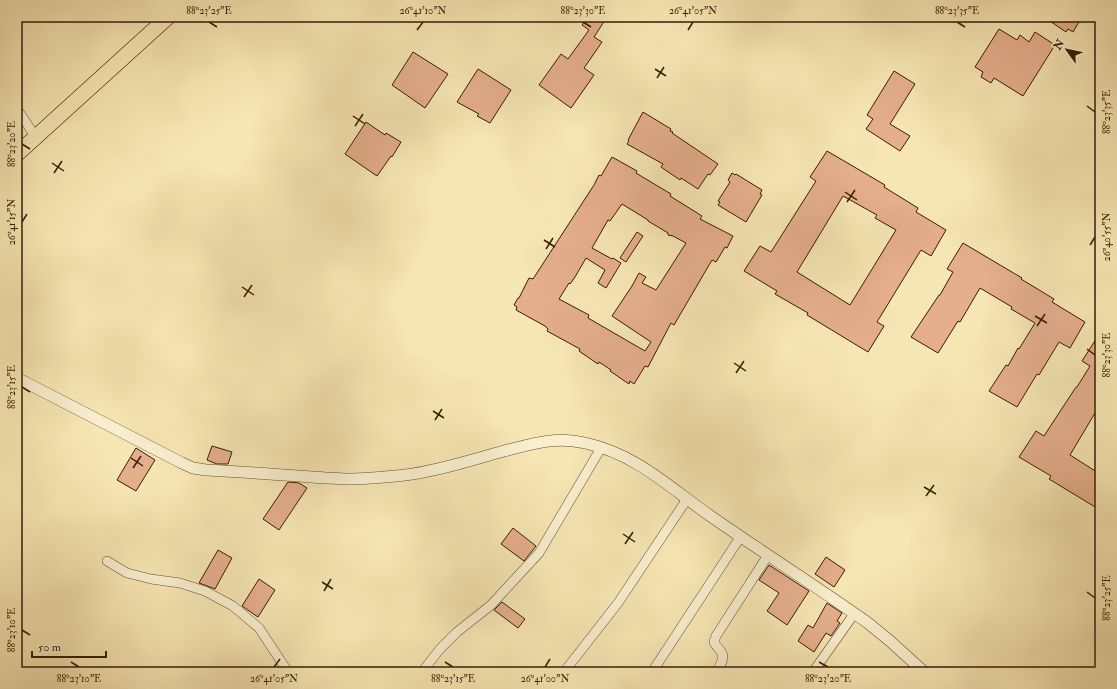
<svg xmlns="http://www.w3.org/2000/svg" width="1117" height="689" viewBox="0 0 1117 689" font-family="'IM FELL Double Pica',serif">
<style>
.building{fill:#e5ae8d;stroke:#371c03;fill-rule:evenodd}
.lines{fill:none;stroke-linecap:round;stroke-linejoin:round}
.minor-casing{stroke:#674e2f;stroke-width:10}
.tertiary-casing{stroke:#674e2f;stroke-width:12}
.primary-casing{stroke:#371c03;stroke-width:16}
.minor{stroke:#f9efce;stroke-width:9}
.tertiary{stroke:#f9efce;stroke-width:11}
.primary{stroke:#f6e6b3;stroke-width:15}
.ticks{fill:none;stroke:#371c03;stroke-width:1.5}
.neatline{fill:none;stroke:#371c03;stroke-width:1.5}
.ticks-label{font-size:10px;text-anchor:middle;fill:#371c03}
</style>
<rect width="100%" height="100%" fill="#f6e6b3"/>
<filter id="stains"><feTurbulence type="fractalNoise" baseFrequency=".005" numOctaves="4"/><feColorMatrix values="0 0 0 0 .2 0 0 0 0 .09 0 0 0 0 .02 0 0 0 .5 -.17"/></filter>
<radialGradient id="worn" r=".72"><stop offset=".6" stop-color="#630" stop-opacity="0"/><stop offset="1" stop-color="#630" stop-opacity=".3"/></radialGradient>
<!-- building -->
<g class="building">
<polygon points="587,17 607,17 594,37 602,42 584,68 594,75 571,108 539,85 561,54 568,59 589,30 582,25"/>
<polygon points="1044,17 1075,17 1080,20 1073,32 1068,29 1066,32"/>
<polygon points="999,29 1017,40 1020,35 1029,42 1035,32 1055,45 1023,96 994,78 991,83 981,77 983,72 975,67"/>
<polygon points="413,52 448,74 425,108 392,85"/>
<polygon points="478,69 511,90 490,123 477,116 479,114 457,102"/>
<polygon points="894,71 915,84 890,124 910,136 900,151 866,129 873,119 867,115"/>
<polygon points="643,112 671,129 670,131 673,132 672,133 718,164 710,175 708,174 698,189 681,178 680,180 661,167 663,164 627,144 629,141 628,140"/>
<polygon points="366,122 385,135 386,133 401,142 392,157 391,156 377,176 345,154"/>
<path d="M827,151l58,34 -1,2 34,21 -2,4 30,18 -15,26 -10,-6 -44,72 7,4 -16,26 -61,-37 1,-2 -33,-19 2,-3 -33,-20 16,-25 11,6 45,-71 -6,-4zM843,196l34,19 -2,3 21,12 -46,75 -53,-33z"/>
<path d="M612,157l25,14 -1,2 35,21 -1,2 32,20 -2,3 33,17 -6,12 -2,-1 -9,15 -4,-2 -38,65 -3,-2 -23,44 -3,-1 -11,18 -4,-3 -1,3 -19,-13 1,-1 -12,-8 -1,2 -6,-4 -13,-9 1,-2 -33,-18 1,-2 -3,-3 -29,-16 1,-3 -3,-2 4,-7h1l10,-20 4,1 61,-94 5,-10 2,1zM622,204l26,16v1l20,12v2l5,1 13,7 -30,47 -14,-7 4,-6 -7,-4 -7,13 -20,30 39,26 -6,9 -57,-33 1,-3 -30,-16 10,-16 1,1 5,-7 11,-19 19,12 -7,13 8,5 15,-25 -8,-5 -1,1 -20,-11 16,-28 2,1z"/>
<polygon points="732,173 735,175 736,174 762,190 760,194 762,195 746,222 718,205 720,202 718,201 730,182 728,180"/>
<polygon points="637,232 643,236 626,262 620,258"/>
<polygon points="963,243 1022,278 1021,279 1054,299 1052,302 1085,322 1070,348 1059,342 1039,375 1037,374 1017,407 989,391 1006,365 1008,366 1018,348 1019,349 1035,323 1011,309 1012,307 980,288 960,322 958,321 938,353 911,337 939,295 940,295 953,272 947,269"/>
<polygon points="1100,333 1100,409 1097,414 1095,413 1070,455 1100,474 1100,510 1049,479 1051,476 1019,457 1036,431 1044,436 1076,387 1077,387 1090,366 1082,361"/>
<polygon points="212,446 232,452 228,464 217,464 207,460"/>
<polygon points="136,448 155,460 136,491 117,480"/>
<polygon points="288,482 299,483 307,488 279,530 263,519"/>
<polygon points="513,528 536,546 524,561 501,544"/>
<polygon points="218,550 232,558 215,589 199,583"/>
<polygon points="826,557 845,570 834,587 815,574"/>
<polygon points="769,565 809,591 787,625 767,611 779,593 759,580"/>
<polygon points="259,579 275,590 258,617 242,606"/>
<polygon points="502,602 525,619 518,628 494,610"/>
<polygon points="827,603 842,613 837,621 840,623 831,636 826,633 814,652 798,641 808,625 813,628"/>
</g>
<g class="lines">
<!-- minor casing -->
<g class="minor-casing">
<g id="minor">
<polyline points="17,109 35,136"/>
<polyline points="107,561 127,573 151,579 180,583 205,591 233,606 259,628 288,672"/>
<polyline points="654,669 741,536"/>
<polyline points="422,672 440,649 457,632 491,605 539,553 601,448"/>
<polyline points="564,672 618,603 687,499"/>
<path d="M716,672c3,-5 9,-12 6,-19 -2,-4 -6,-6 -8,-11l2,-6 52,-81"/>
<polyline points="813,672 854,614"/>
</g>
</g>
<!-- tertiary casing -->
<g class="tertiary-casing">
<path id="tertiary" d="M17,378l165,85 11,5 13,2c47,2 94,7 141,9 20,0 39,-2 58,-4 33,-4 66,-15 99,-24 28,-7 51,-15 81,-8 51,11 84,44 124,72 53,37 107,71 159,108l22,18 34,31"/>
</g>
<!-- primary casing -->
<g class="primary-casing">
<polyline id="primary" points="17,154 168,17"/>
</g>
<!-- minor -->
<use href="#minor" class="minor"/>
<!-- tertiary -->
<use href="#tertiary" class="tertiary"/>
<!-- primary -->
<use href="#primary" class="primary"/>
</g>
<!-- ticks -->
<path class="ticks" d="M209,22l8,5M583,22l8,5M957,22l8,5M417,30l6,-8M688,30l5,-8M655,69l11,7M657,78l7,-11M1087,106l8,6M353,116l12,8M355,126l8,-12M22,144l8,5M52,163l12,8M54,173l8,-12M845,192l12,8M847,202l8,-12M22,222l5,-8M544,240l11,7M1090,245l5,-8M546,249l7,-11M242,287l12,8M244,297l8,-12M1035,316l12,7M1037,326l8,-12M1087,349l8,6M734,363l12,8M736,373l8,-12M22,387l8,5M433,411l11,7M435,420l7,-11M131,458l12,8M133,468l8,-12M924,487l12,7M926,496l8,-11M623,534l12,8M625,544l8,-12M322,582l11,7M324,591l7,-12M1087,592l8,6M22,630l8,5M71,662l8,5M445,662l8,5M819,662l9,5M274,667l6,-8M545,667l5,-8"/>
<!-- margin -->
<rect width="1117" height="689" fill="none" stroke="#f6e6b3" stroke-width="44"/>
<!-- north arrow -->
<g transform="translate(1067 50) rotate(303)" stroke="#f9efce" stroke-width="3" paint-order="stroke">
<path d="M0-3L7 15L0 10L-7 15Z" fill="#371c03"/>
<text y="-6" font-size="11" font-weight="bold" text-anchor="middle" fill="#371c03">N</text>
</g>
<!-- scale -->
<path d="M32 651v6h74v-6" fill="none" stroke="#371c03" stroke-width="2"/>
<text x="38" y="651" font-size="12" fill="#371c03" stroke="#f9efce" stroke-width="3" paint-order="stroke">50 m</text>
<rect x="22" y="22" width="1073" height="645" class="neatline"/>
<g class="ticks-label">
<text x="209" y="14">88°23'25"E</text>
<text x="423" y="14">26°41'10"N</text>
<text x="583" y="14">88°23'30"E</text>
<text x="693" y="14">26°41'05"N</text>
<text x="957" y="14">88°23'35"E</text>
<text transform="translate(1106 112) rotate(-90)" y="4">88°23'35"E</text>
<text transform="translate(11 144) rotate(-90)" y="4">88°23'20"E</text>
<text transform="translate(11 222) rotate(-90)" y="4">26°41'15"N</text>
<text transform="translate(1106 237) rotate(-90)" y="4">26°40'55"N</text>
<text transform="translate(1106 355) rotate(-90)" y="4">88°23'30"E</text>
<text transform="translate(11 387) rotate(-90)" y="4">88°23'15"E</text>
<text transform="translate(1106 598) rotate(-90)" y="4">88°23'25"E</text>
<text transform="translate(11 630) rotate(-90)" y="4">88°23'10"E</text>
<text x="79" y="682">88°23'10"E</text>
<text x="274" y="682">26°41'05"N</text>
<text x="453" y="682">88°23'15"E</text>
<text x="545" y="682">26°41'00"N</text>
<text x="828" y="682">88°23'20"E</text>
</g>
<rect width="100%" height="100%" filter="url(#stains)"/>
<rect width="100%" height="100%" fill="url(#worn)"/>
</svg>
